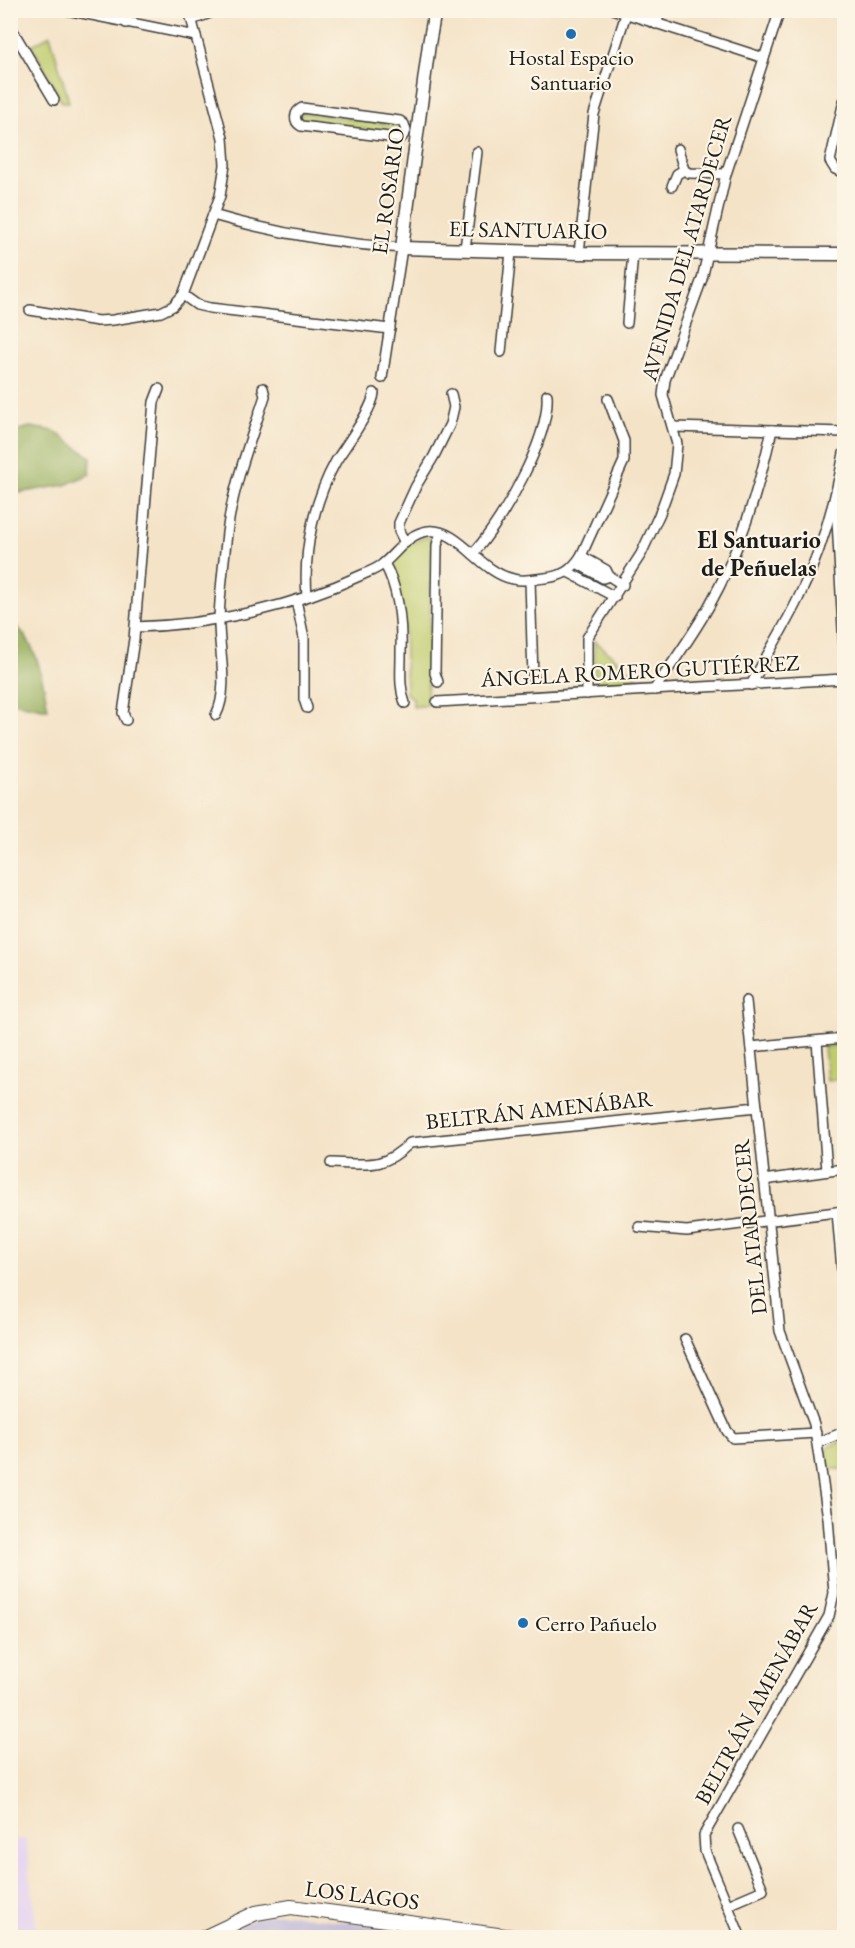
<svg xmlns="http://www.w3.org/2000/svg" width="855" height="1948" viewBox="0 0 855 1948" font-family="'EB Garamond',serif">
<style>
.built{fill:#e4d3f2}
.industrial{fill:#c6c0da}
.green{fill:#c0cc6e;stroke:#6e7445;stroke-width:1.5}
.forest{fill:#98b061;stroke:#5a663e;stroke-width:1.5}
.lines{fill:none;stroke-linecap:round;stroke-linejoin:round}
.minor-casing{stroke:#3c3a36;stroke-width:12}
.tertiary-casing{stroke:#3c3a36;stroke-width:15}
.secondary-casing{stroke:#3c3a36;stroke-width:16}
.minor{stroke:#fff;stroke-width:9}
.tertiary{stroke:#fff;stroke-width:12}
.secondary{stroke:#fff;stroke-width:14}
.poi-dot{fill:#1f6fb2;stroke:#fcf5e5;stroke-width:2}
.labels{text-anchor:middle;dominant-baseline:central;stroke-width:4.5;stroke-linejoin:round;paint-order:stroke}
.poi-label{font-size:22px;fill:#1c1c1c;stroke:#fcf5e5}
.street-label{font-size:22px;fill:#1c1c1c;stroke:#fcf5e5}
.neighbourhood-label{font-size:24px;font-weight:bold;fill:#1c1c1c;stroke:#fcf5e5}
</style>
<rect width="100%" height="100%" fill="#fcf5e5"/>
<filter id="ink" filterUnits="userSpaceOnUse"><feTurbulence type="fractalNoise" baseFrequency=".0167" numOctaves="2"/><feDisplacementMap in="SourceGraphic" scale="12" xChannelSelector="R" yChannelSelector="G"/><feConvolveMatrix kernelMatrix="1 2 1 2 8 2 1 2 1" color-interpolation-filters="sRGB"/></filter>
<filter id="wash" filterUnits="userSpaceOnUse"><feTurbulence type="fractalNoise" baseFrequency=".008" numOctaves="4" result="noise"/><feDisplacementMap in="SourceGraphic" scale="24" xChannelSelector="R" yChannelSelector="G"/><feGaussianBlur stdDeviation="1.35" result="paint"/><feColorMatrix in="noise" values="0 0 0 0 0 0 0 0 0 0 0 0 0 0 0 0 0 1.4 0 .05"/><feComposite in="paint" operator="in"/></filter>
<g filter="url(#wash)">
<rect width="100%" height="100%" fill="#f4e3c7"/>
<!-- built -->
<polygon class="built" points="26,1839 36,1928 11,1931 10,1840"/>
<!-- industrial -->
<polygon class="industrial" points="279,1913 436,1934 435,1938 232,1938 225,1933 256,1918"/>
<!-- green -->
<g class="green">
<polygon points="50,35 69,102 62,102 32,45"/>
<polygon points="301,112 402,126 400,134 300,122"/>
<polygon points="426,537 430,538 432,544 427,705 413,707 413,698 406,694 404,619 392,573 391,560 408,544"/>
<polygon points="594,640 648,686 597,687 595,685"/>
<polygon points="844,1045 844,1079 827,1081 824,1047"/>
<polygon points="844,1440 844,1470 828,1468 827,1447"/>
</g>
<!-- forest -->
<g class="forest">
<polygon points="30,427 54,431 91,457 90,474 65,485 11,494 11,432"/>
<path d="M10,621c28,20 32,56 38,88l-37,-7z"/>
</g>
</g>
<g filter="url(#ink)">
<g class="lines">
<!-- minor casing -->
<g class="minor-casing">
<g id="minor">
<polyline points="67,10 196,36"/>
<polyline points="123,10 126,23"/>
<polyline points="615,10 764,58"/>
<polyline points="192,20 218,10"/>
<polyline points="656,24 661,10"/>
<polyline points="10,26 54,100"/>
<polyline points="844,101 830,161 835,169 844,173"/>
<path d="M302,108l98,13 4,3 2,7 -4,6 -5,1 -96,-12c-8,-5 -7,-14 1,-18z"/>
<polyline points="678,149 684,170 689,173 726,174"/>
<polyline points="672,186 677,174 684,170"/>
<path d="M213,215c62,18 124,29 189,33l-20,130"/>
<polyline points="465,249 477,152"/>
<polyline points="579,253 594,114 626,14"/>
<polyline points="183,295 197,305 210,308 390,329"/>
<polyline points="30,310 98,321 113,320 161,312 173,306 183,295 220,196 225,165 223,138 189,10"/>
<polyline points="627,323 633,253"/>
<polyline points="501,352 511,252"/>
<polyline points="673,427 844,432"/>
<polyline points="836,502 844,648"/>
<polyline points="405,543 399,531 399,523 416,486 434,456 450,424 454,407 451,394"/>
<path d="M473,554c29,-34 77,-114 74,-159"/>
<polyline points="581,556 606,570 609,576 623,585"/>
<path d="M384,563c16,27 18,62 17,93 0,16 -2,31 4,47"/>
<polyline points="577,563 603,578 609,576"/>
<polyline points="568,572 615,597"/>
<polyline points="530,580 533,678"/>
<path d="M307,596c-4,-46 7,-95 29,-135 10,-16 37,-52 38,-68"/>
<polyline points="296,600 304,638 304,699 307,708"/>
<path d="M135,627c78,-2 158,-20 229,-53 7,-3 15,-6 20,-11 14,-12 25,-30 44,-32 32,-3 51,41 85,48 11,3 21,0 32,-1 18,-2 26,-7 36,-22l43,-95v-20l-16,-42"/>
<polyline points="438,682 435,673 437,545 441,533"/>
<path d="M751,685c15,-29 33,-57 47,-86 23,-46 37,-96 46,-146"/>
<path d="M654,690c19,-28 39,-55 55,-84 31,-55 49,-115 63,-176"/>
<polyline points="587,694 587,638 641,554 660,513 674,474 677,444 663,395 665,380 702,279 726,174 780,10"/>
<polyline points="437,702 844,679"/>
<path d="M216,715c14,-27 2,-67 3,-96 1,-28 5,-58 8,-86 6,-48 23,-91 38,-137l-2,-8"/>
<polyline points="126,720 123,713 134,639 154,402 159,389"/>
<polyline points="817,1041 827,1171"/>
<polyline points="751,1047 844,1038"/>
<path d="M331,1163c37,1 51,7 79,-20l347,-36"/>
<polyline points="764,1180 844,1169"/>
<polyline points="837,1212 844,1293"/>
<polyline points="639,1227 687,1231 844,1211"/>
<polyline points="685,1339 727,1431 733,1438 816,1433"/>
<polyline points="817,1443 844,1432"/>
<polyline points="728,1905 763,1890 738,1829"/>
<polyline points="741,1938 705,1851 704,1835 829,1616 834,1593 828,1518 814,1424 780,1331 746,1001"/>
</g>
</g>
<!-- tertiary casing -->
<g class="tertiary-casing">
<polyline id="tertiary" points="435,10 429,44 402,248 579,253 844,254"/>
</g>
<!-- secondary casing -->
<g class="secondary-casing">
<polyline id="secondary" points="203,1938 256,1913 291,1907 520,1938"/>
</g>
<!-- minor -->
<use href="#minor" class="minor"/>
<!-- tertiary -->
<use href="#tertiary" class="tertiary"/>
<!-- secondary -->
<use href="#secondary" class="secondary"/>
</g>
</g>
<!-- markers -->
<g class="poi-dot">
<circle cx="571" cy="34" r="6"/>
<circle cx="523" cy="1623" r="6"/>
</g>
<g class="labels">
<!-- poi labels -->
<g class="poi-label">
<text x="571" y="57">Hostal Espacio<tspan x="571" dy="25">Santuario</tspan></text>
<text x="535" y="1623" text-anchor="start">Cerro Pañuelo</text>
</g>
<!-- street labels -->
<g class="street-label">
<text transform="translate(388 191) rotate(-82)">EL ROSARIO</text>
<text transform="translate(528 230) rotate(1)">EL SANTUARIO</text>
<text transform="translate(686 248) rotate(-74)">AVENIDA DEL ATARDECER</text>
<text transform="translate(640 671) rotate(-3)">ÁNGELA ROMERO GUTIÉRREZ</text>
<text transform="translate(539 1110) rotate(-6)">BELTRÁN AMENÁBAR</text>
<text transform="translate(750 1227) rotate(-96)">DEL ATARDECER</text>
<text transform="translate(756 1703) rotate(-61)">BELTRÁN AMENÁBAR</text>
<text transform="translate(362 1895) rotate(7)">LOS LAGOS</text>
</g>
<!-- neighbourhood labels -->
<g class="neighbourhood-label">
<text x="759" y="539">El Santuario<tspan x="759" dy="28">de Peñuelas</tspan></text>
</g>
</g>
<!-- margin -->
<rect width="855" height="1948" fill="none" stroke="#fcf5e5" stroke-width="36"/>
</svg>
